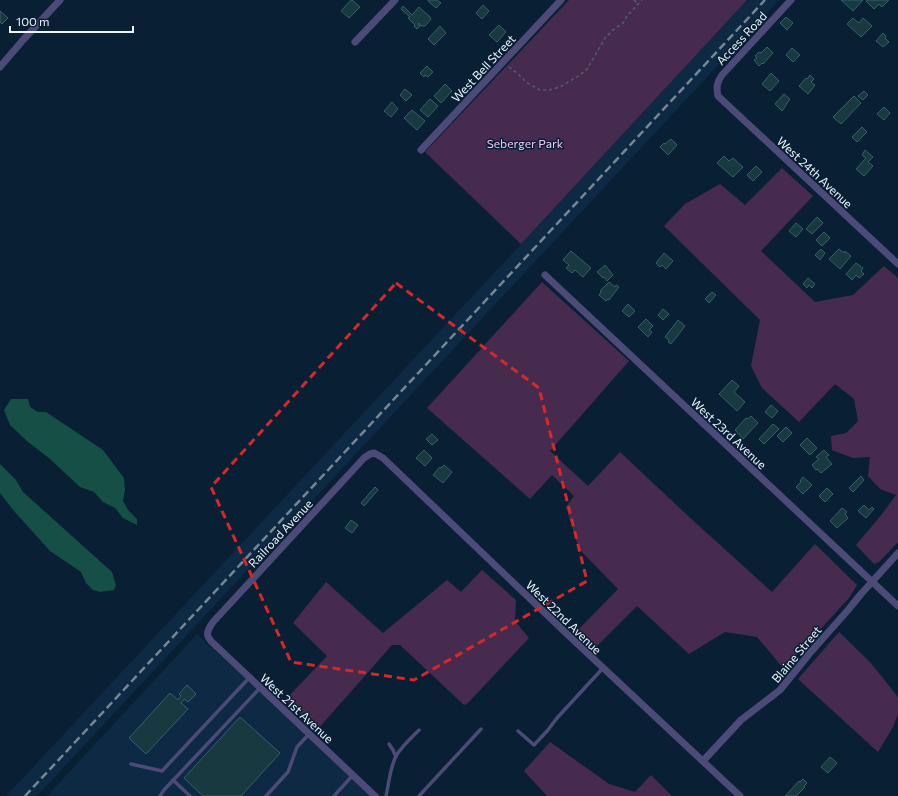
<svg xmlns="http://www.w3.org/2000/svg" width="898" height="796" viewBox="0 0 898 796" font-family="Commissioner,sans-serif">
<style>
.built{fill:#0e2943}
.green{fill:#472b4f}
.water{fill:#154f46}
.building{fill:#183940;stroke:#36606a}
.lines{fill:none;stroke-linecap:round;stroke-linejoin:round}
.path{stroke:#4e6071;stroke-width:1.5;stroke-dasharray:3 3;stroke-linecap:butt}
.lane{stroke:#4c4b77;stroke-width:3.5}
.street{stroke:#4c4b77;stroke-width:7}
.rail{stroke:#768695;stroke-width:2.5;stroke-dasharray:8 4;stroke-linecap:butt}
.marked{fill:none;stroke:#d62828;stroke-width:3;stroke-dasharray:8 5;stroke-linejoin:round}
.labels{text-anchor:middle;dominant-baseline:central;stroke-width:3;stroke-linejoin:round;paint-order:stroke}
.street-label{font-size:12px;fill:#ebf4fc;stroke:#091f34}
.park-label{font-size:12px;fill:#f0c9fb;stroke:#091f34}
</style>
<rect width="100%" height="100%" fill="#091f34"/>
<!-- built -->
<g class="built">
<polygon points="747,0 779,0 37,796 6,796 521,244"/>
<polygon points="197,634 372,796 47,796"/>
</g>
<!-- green -->
<g class="green">
<polygon points="569,0 747,0 521,244 425,152"/>
<polygon points="782,168 813,196 761,251 815,302 853,295 884,266 898,278 898,542 879,562 874,564 856,545 882,514 896,495 880,489 868,476 870,457 853,458 832,450 831,436 846,433 858,421 854,399 835,384 799,422 762,388 751,366 760,320 664,226 685,204 720,184 745,205"/>
<polygon points="542,282 629,361 550,451 588,486 620,452 687,515 772,592 815,544 857,585 849,598 784,669 757,637 725,632 689,654 637,606 595,648 577,631 618,589 579,549 566,507 574,496 552,475 530,499 427,408"/>
<polygon points="482,570 516,600 515,621 529,638 467,704 464,705 400,645 392,645 318,729 285,700 327,656 293,623 326,582 383,633 447,580 461,592"/>
<polygon points="839,632 870,662 898,697 898,714 893,727 878,752 798,679"/>
<polygon points="550,742 609,784 635,792 651,775 672,796 547,796 524,771"/>
</g>
<!-- water -->
<g class="water">
<polygon points="11,399 28,399 30,407 38,412 46,412 103,450 124,478 125,490 123,501 128,510 137,519 137,525 123,518 115,508 103,502 94,492 80,487 49,458 28,442 10,425 4,410"/>
<polygon points="0,464 16,480 23,492 112,572 116,585 114,590 100,592 93,590 86,583 81,572 50,551 14,511 0,493"/>
</g>
<!-- building -->
<g class="building">
<polygon points="351,0 352,0 360,7 349,18 341,11"/>
<polygon points="428,0 437,0 441,3 436,8 428,1"/>
<polygon points="841,0 863,0 853,11"/>
<polygon points="868,0 889,0 882,7 879,4 874,9 866,1"/>
<polygon points="483,5 489,11 482,19 476,13"/>
<polygon points="403,6 412,15 419,7 430,17 431,19 425,26 421,26 419,23 418,24 420,26 417,29 414,26 415,25 408,18 410,17 401,9"/>
<polygon points="0,11 8,18 2,24 0,22"/>
<polygon points="786,17 793,23 787,30 780,23"/>
<polygon points="853,18 859,23 863,18 872,26 861,37 847,24"/>
<polygon points="499,25 506,32 497,42 489,35"/>
<polygon points="440,26 446,33 434,45 428,39"/>
<polygon points="883,33 886,36 885,38 889,42 883,47 876,41"/>
<polygon points="767,47 773,53 763,64 762,63 759,66 754,60 757,58 755,56 759,52 761,53"/>
<polygon points="792,48 800,55 793,62 786,55"/>
<polygon points="427,66 433,72 428,77 425,75 424,77 420,73"/>
<polygon points="771,73 779,81 770,91 762,84"/>
<polygon points="810,75 814,79 811,82 815,85 808,94 799,86 806,78 807,79"/>
<polygon points="445,84 452,91 441,103 434,96"/>
<polygon points="405,89 412,95 406,101 400,95"/>
<polygon points="864,91 868,95 863,100 858,96"/>
<polygon points="784,94 790,99 787,103 787,104 782,111 775,104"/>
<polygon points="854,96 861,103 841,124 833,117"/>
<polygon points="430,99 438,106 428,117 420,110"/>
<polygon points="392,102 398,109 391,117 384,111"/>
<polygon points="884,107 890,113 884,120 877,114"/>
<polygon points="412,110 425,121 417,130 404,118"/>
<polygon points="862,127 867,132 857,142 852,137"/>
<polygon points="671,139 677,145 668,155 660,147 664,143 665,144"/>
<polygon points="865,150 873,157 868,162 873,166 864,176 856,169 866,158 862,155"/>
<polygon points="724,156 729,161 733,158 743,167 733,177 717,163"/>
<polygon points="756,166 762,172 753,181 747,175"/>
<polygon points="817,217 823,223 812,234 806,229"/>
<polygon points="796,223 803,229 796,237 789,231"/>
<polygon points="824,232 830,238 822,246 816,240"/>
<polygon points="821,249 825,253 820,260 815,255"/>
<polygon points="839,249 844,253 845,251 851,256 840,269 829,259"/>
<polygon points="571,251 591,268 583,277 575,270 572,273 566,268 569,265 563,260"/>
<polygon points="664,253 673,261 666,269 662,265 660,267 656,263"/>
<polygon points="856,263 863,268 861,271 864,274 859,278 856,275 852,280 846,274"/>
<polygon points="605,265 613,275 607,281 604,277 603,278 597,272"/>
<polygon points="808,278 815,284 812,288 809,285 807,288 803,284"/>
<polygon points="609,282 615,287 616,285 619,287 609,300 608,299 606,301 599,295 601,292 600,291"/>
<polygon points="712,292 716,295 709,303 705,299"/>
<polygon points="628,304 635,311 629,317 622,311"/>
<polygon points="663,309 669,314 663,320 658,315"/>
<polygon points="646,319 653,326 649,330 652,332 648,337 638,327"/>
<polygon points="678,320 685,326 671,344 668,342 669,340 665,337"/>
<polygon points="732,380 739,386 734,392 745,402 737,411 719,394"/>
<polygon points="771,405 778,411 772,418 765,412"/>
<polygon points="751,416 758,423 743,439 735,430 746,418 748,419"/>
<polygon points="773,424 779,429 764,444 759,439"/>
<polygon points="786,427 792,433 783,442 777,436"/>
<polygon points="432,434 438,440 432,445 426,439"/>
<polygon points="807,438 817,448 810,455 800,445"/>
<polygon points="424,450 432,458 425,466 416,458"/>
<polygon points="824,450 829,455 826,457 832,464 821,473 817,469 816,470 812,465 819,459 816,457"/>
<polygon points="444,465 452,472 443,483 433,475 440,467 441,468"/>
<polygon points="861,476 864,480 853,492 849,488"/>
<polygon points="803,477 812,485 803,494 796,487 801,482 800,481"/>
<polygon points="375,487 378,490 364,506 361,503"/>
<polygon points="827,488 833,494 825,502 819,496"/>
<polygon points="864,505 869,510 872,507 874,509 866,518 858,511"/>
<polygon points="842,508 847,512 845,514 848,518 837,528 830,521"/>
<polygon points="351,520 358,525 352,533 345,528"/>
<polygon points="187,685 196,694 188,702 184,699 181,703 188,709 146,754 129,738 170,693 178,700 181,696 179,694"/>
<polygon points="240,717 280,753 241,796 203,796 184,778"/>
<polygon points="830,757 837,763 828,773 821,767"/>
<polygon points="803,779 807,783 804,786 805,787 796,796 785,796 799,781 800,782"/>
</g>
<g class="lines">
<!-- path -->
<g class="path">
<polyline points="634,0 638,4"/>
<polyline points="509,67 518,74 526,82 540,90 549,90 560,87 580,75 587,69 605,38 613,30 623,23 627,16 642,0"/>
</g>
<!-- lane -->
<g class="lane">
<polyline points="518,731 534,745 548,730 557,718 603,668"/>
<polyline points="389,744 393,750 396,757"/>
<polyline points="131,764 162,771 249,678"/>
<polyline points="173,780 190,796"/>
<polyline points="160,796 164,790 260,688"/>
<polyline points="266,796 288,772 297,747 309,734"/>
<polyline points="334,796 353,775"/>
<path d="M386,796c3,-13 4,-28 10,-40 6,-10 15,-18 23,-26"/>
<polyline points="419,796 481,729"/>
</g>
<!-- street -->
<g class="street">
<path d="M791,0l-69,75c-5,7 -6,12 -4,21l180,168"/>
<polyline points="355,42 395,0"/>
<polyline points="0,67 23,40 60,0"/>
<polyline points="421,150 561,0"/>
<polyline points="545,275 898,606"/>
<polyline points="703,761 741,720 780,690 810,653 848,610 861,594 898,553"/>
<path d="M375,796l-161,-152c-9,-8 -8,-12 -1,-22l151,-164 6,-4 4,-1 9,5 184,176 173,162"/>
</g>
<!-- rail -->
<polyline class="rail" points="25,796 765,0"/>
</g>
<!-- marked area -->
<path class="marked" d="M396,283l143,105 48,193 -173,99 -123,-18 -80,-175z"/>
<g class="labels">
<!-- street labels -->
<g class="street-label">
<text transform="translate(741 38) rotate(-47)">Access Road</text>
<text transform="translate(483 68) rotate(-47)">West Bell Street</text>
<text transform="translate(815 172) rotate(43)">West 24th Avenue</text>
<text transform="translate(729 433) rotate(43)">West 23rd Avenue</text>
<text transform="translate(280 533) rotate(-47)">Railroad Avenue</text>
<text transform="translate(564 617) rotate(44)">West 22nd Avenue</text>
<text transform="translate(796 654) rotate(-50)">Blaine Street</text>
<text transform="translate(297 708) rotate(43)">West 21st Avenue</text>
</g>
<!-- park labels -->
<g class="park-label">
<text x="525" y="143">Seberger Park</text>
</g>
</g>
<!-- scale -->
<path d="M10 26v6h123v-6" fill="none" stroke="#ebf4fc" stroke-width="2"/>
<text x="16" y="26" font-size="12" fill="#ebf4fc" stroke="#091f34" stroke-width="3" paint-order="stroke">100 m</text>
</svg>
